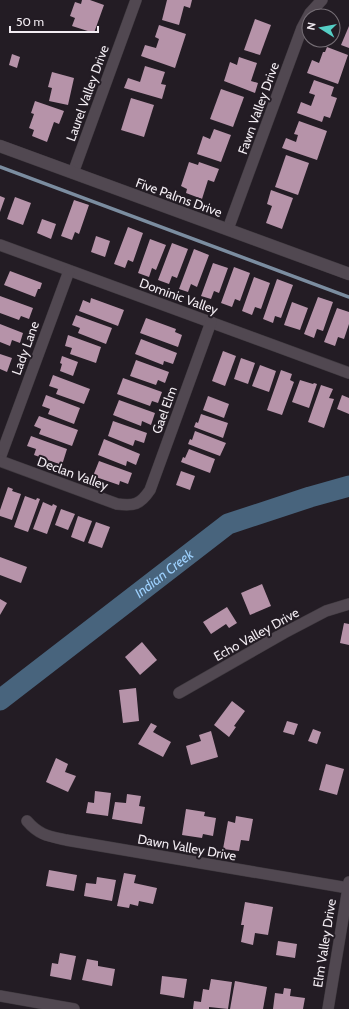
<svg xmlns="http://www.w3.org/2000/svg" width="349" height="1009" viewBox="0 0 349 1009" font-family="Cabin,sans-serif">
<style>
.lines{fill:none;stroke-linecap:round;stroke-linejoin:round}
.stream{stroke:#7b8da0;stroke-width:3.5}
.river{stroke:#48647d;stroke-width:21}
.building{fill:#b693a9}
.minor-casing{stroke:#3f393f;stroke-width:12}
.tertiary-casing{stroke:#3f393f;stroke-width:13}
.minor{stroke:#514851;stroke-width:11}
.tertiary{stroke:#514851;stroke-width:12}
.labels{text-anchor:middle;dominant-baseline:central;stroke-width:4;stroke-linejoin:round;paint-order:stroke}
.street-label{font-size:13px;fill:#f2ecf2;stroke:#231c24}
.water-label{font-size:14px;font-style:italic;fill:#9dd0fd;stroke:#231c24}
</style>
<rect width="100%" height="100%" fill="#231c24"/>
<g class="lines">
<!-- stream -->
<polyline class="stream" points="0,167 349,297"/>
<!-- river -->
<path class="river" id="s1" d="M0,700l228,-176 82,-27 39,-11"/>
</g>
<!-- building -->
<g class="building">
<polygon points="82,0 90,0 104,5 94,33 72,26 75,18 70,16 75,2 81,4"/>
<polygon points="167,0 192,0 190,8 184,6 179,25 162,20"/>
<polygon points="255,19 271,25 260,55 244,50"/>
<polygon points="159,25 186,34 175,68 141,56 145,45 156,48 159,39 155,37"/>
<polygon points="349,26 349,48 341,45"/>
<polygon points="327,47 348,55 338,84 307,73 312,60 319,63 323,52 325,52"/>
<polygon points="12,54 20,57 17,68 9,65"/>
<polygon points="239,57 257,63 251,81 258,83 255,93 224,81 230,62 237,65"/>
<polygon points="145,66 165,72 161,84 166,85 162,99 124,88 128,78 140,82"/>
<polygon points="52,72 74,78 68,105 49,101 52,88 48,87"/>
<polygon points="314,80 334,87 331,96 337,98 330,118 324,116 322,122 297,113 301,102 311,106 315,95 309,93"/>
<polygon points="221,89 244,97 233,127 210,119"/>
<polygon points="131,98 154,105 144,137 121,130"/>
<polygon points="35,101 64,111 59,124 54,122 47,142 32,136 34,130 29,128 34,114 31,113"/>
<polygon points="299,121 327,131 317,160 282,148 286,138 296,142 298,135 294,134"/>
<polygon points="214,129 231,135 221,162 197,154 203,136 210,139"/>
<polygon points="286,155 309,163 298,195 275,187"/>
<polygon points="189,162 198,165 199,162 219,169 214,182 208,180 202,199 186,193 187,189 181,186"/>
<polygon points="271,190 293,198 282,229 266,223 272,206 267,204"/>
<polygon points="0,196 5,198 0,212"/>
<polygon points="15,197 31,203 23,225 7,219"/>
<polygon points="74,200 89,205 79,234 75,232 72,240 61,236"/>
<polygon points="42,219 56,224 51,239 37,233"/>
<polygon points="128,227 143,233 133,262 128,260 125,268 114,264"/>
<polygon points="96,236 110,241 105,257 91,252"/>
<polygon points="150,239 166,245 156,270 152,268 149,277 138,273"/>
<polygon points="172,243 188,249 177,278 172,276 169,284 158,280"/>
<polygon points="194,249 209,255 197,287 191,284 188,292 179,289"/>
<polygon points="213,263 228,268 219,293 214,291 211,299 201,296"/>
<polygon points="234,267 250,273 240,301 235,299 232,307 221,303"/>
<polygon points="10,271 42,283 40,289 38,289 35,297 4,285"/>
<polygon points="254,277 270,283 261,309 255,307 252,315 242,311"/>
<polygon points="277,279 293,285 281,318 275,316 273,323 263,319"/>
<polygon points="0,296 33,308 29,319 21,316 19,320 0,313"/>
<polygon points="318,297 333,302 323,331 317,329 314,338 304,334"/>
<polygon points="91,298 124,310 118,326 79,311 83,300 90,303"/>
<polygon points="292,302 308,308 300,330 284,325"/>
<polygon points="337,308 349,312 349,324 344,339 338,337 335,346 324,342"/>
<polygon points="76,315 112,328 106,344 78,333 80,328 72,325"/>
<polygon points="146,318 176,329 175,332 182,335 178,347 140,333"/>
<polygon points="0,324 23,333 20,343 12,340 10,346 0,342"/>
<polygon points="68,335 101,347 96,363 70,354 72,348 65,346"/>
<polygon points="141,339 177,353 173,364 164,361 163,365 135,354"/>
<polygon points="223,351 236,356 225,386 212,381"/>
<polygon points="0,354 12,358 7,372 0,369"/>
<polygon points="62,356 78,362 73,376 60,371 62,364 60,363"/>
<polygon points="241,358 255,363 248,384 234,379"/>
<polygon points="136,360 169,372 165,383 158,380 156,385 130,376"/>
<polygon points="260,365 276,371 269,392 252,386"/>
<polygon points="281,370 292,374 290,380 294,382 282,415 267,410"/>
<polygon points="53,375 90,389 84,404 56,394 58,389 49,386"/>
<polygon points="123,378 162,392 158,403 152,401 150,406 117,394"/>
<polygon points="300,380 313,384 314,383 317,384 309,408 292,402"/>
<polygon points="321,385 333,389 329,398 334,399 324,428 308,422"/>
<polygon points="46,395 80,408 74,424 48,414 50,409 42,406"/>
<polygon points="342,395 349,398 349,414 337,409"/>
<polygon points="208,396 229,404 224,418 203,410"/>
<polygon points="119,400 155,413 151,425 142,421 141,426 113,415"/>
<polygon points="201,414 228,423 223,438 194,427 196,422 198,423"/>
<polygon points="39,416 78,430 72,446 39,434 41,429 34,426"/>
<polygon points="113,421 147,433 144,443 135,440 133,446 108,436"/>
<polygon points="195,431 226,443 220,456 188,444 190,439 192,440"/>
<polygon points="31,436 67,449 62,465 34,455 36,449 27,446"/>
<polygon points="104,439 140,454 136,465 127,461 126,466 98,455"/>
<polygon points="189,449 215,459 210,473 181,462 183,457 185,458"/>
<polygon points="99,461 132,473 128,484 120,481 119,485 93,476"/>
<polygon points="181,471 195,476 190,490 176,485"/>
<polygon points="8,487 13,489 12,491 21,494 12,520 0,516 0,510"/>
<polygon points="25,496 36,500 37,498 40,499 28,532 14,527"/>
<polygon points="43,502 52,506 53,504 57,506 47,534 33,529"/>
<polygon points="61,509 75,514 68,530 55,525"/>
<polygon points="78,516 92,521 84,542 71,537"/>
<polygon points="96,522 110,527 102,548 88,543"/>
<polygon points="0,557 27,567 21,583 0,575"/>
<polygon points="262,584 271,606 250,615 241,593"/>
<polygon points="0,599 7,603 0,615"/>
<polygon points="227,607 237,623 229,628 226,624 211,634 203,622"/>
<polygon points="344,623 349,624 349,645 340,643"/>
<polygon points="142,642 157,660 140,675 125,657"/>
<polygon points="136,688 139,721 123,723 119,690"/>
<polygon points="232,701 245,711 234,726 236,727 229,737 214,725"/>
<polygon points="287,721 298,724 294,735 283,732"/>
<polygon points="151,723 157,726 153,732 171,742 163,757 138,744"/>
<polygon points="313,729 321,732 317,744 308,741"/>
<polygon points="211,731 218,757 191,765 186,746 201,741 199,735"/>
<polygon points="56,758 68,764 65,772 76,776 68,792 46,782"/>
<polygon points="326,764 344,769 337,795 319,790"/>
<polygon points="95,791 111,793 108,816 86,813 88,802 94,803"/>
<polygon points="127,794 141,796 139,806 145,807 142,824 112,819 115,802 126,803"/>
<polygon points="186,809 205,812 204,816 216,818 213,836 203,834 202,838 182,835"/>
<polygon points="236,816 253,819 249,841 241,840 239,851 223,849 228,821 235,823"/>
<polygon points="49,870 77,875 74,891 46,886"/>
<polygon points="124,873 136,875 134,883 157,888 153,904 139,901 138,906 130,904 129,908 117,906"/>
<polygon points="97,877 116,880 112,901 84,896 86,883 96,884"/>
<polygon points="245,902 273,907 268,935 255,933 253,945 241,942 244,925 241,925"/>
<polygon points="278,941 297,944 295,958 276,955"/>
<polygon points="60,953 76,956 71,980 50,976 52,963 58,964"/>
<polygon points="87,959 98,961 98,966 115,969 112,986 82,980"/>
<polygon points="162,976 187,979 184,998 160,994"/>
<polygon points="211,979 232,982 228,1009 209,1007 209,1009 193,1009 194,1001 201,1002 203,989 209,990"/>
<polygon points="235,981 267,987 263,1009 230,1009"/>
<polygon points="284,988 291,989 290,996 305,998 303,1009 273,1009 275,993 283,994"/>
</g>
<g class="lines">
<!-- minor casing -->
<g class="minor-casing">
<g id="minor">
<polyline points="73,173 136,0"/>
<polyline points="228,229 302,28 310,13 322,0"/>
<polyline points="0,245 349,373"/>
<polyline points="0,458 69,271"/>
<path d="M0,461l117,43c17,2 23,1 33,-14l61,-168"/>
<polyline points="179,693 284,633 326,611 349,604"/>
<path d="M27,821c12,14 21,15 39,19l282,48"/>
<polyline points="0,996 74,1009"/>
<polyline points="328,1009 349,882"/>
</g>
</g>
<!-- tertiary casing -->
<g class="tertiary-casing">
<polyline id="tertiary" points="0,146 349,274"/>
</g>
<!-- minor -->
<use href="#minor" class="minor"/>
<!-- tertiary -->
<use href="#tertiary" class="tertiary"/>
</g>
<g class="labels">
<!-- street labels -->
<g class="street-label">
<text transform="translate(87 93) rotate(-70)">Laurel Valley Drive</text>
<text transform="translate(258 108) rotate(-70)">Fawn Valley Drive</text>
<text transform="translate(179 197) rotate(20)">Five Palms Drive</text>
<text transform="translate(179 296) rotate(20)">Dominic Valley</text>
<text transform="translate(25 348) rotate(-70)">Lady Lane</text>
<text transform="translate(164 410) rotate(-70)">Gael Elm</text>
<text transform="translate(73 473) rotate(20)">Declan Valley</text>
<text transform="translate(256 634) rotate(-29)">Echo Valley Drive</text>
<text transform="translate(187 847) rotate(10)">Dawn Valley Drive</text>
<text transform="translate(324 943) rotate(-81)">Elm Valley Drive</text>
</g>
<!-- water labels -->
<g class="water-label">
<text stroke="none"><textPath href="#s1" startOffset="207">Indian Creek</textPath></text>
</g>
</g>
<!-- north arrow -->
<g transform="translate(321 28) rotate(281)"><circle r="19" fill="#231c24" stroke="#766f76"/>
<path d="M0-3L7 15L0 10L-7 15Z" fill="#55cec5"/>
<text y="-6" font-size="11" font-weight="bold" text-anchor="middle" fill="#f2ecf2">N</text>
</g>
<!-- scale -->
<path d="M10 26v6h88v-6" fill="none" stroke="#f2ecf2" stroke-width="2"/>
<text x="16" y="26" font-size="12" fill="#f2ecf2" stroke="#231c24" stroke-width="3" paint-order="stroke">50 m</text>
</svg>
